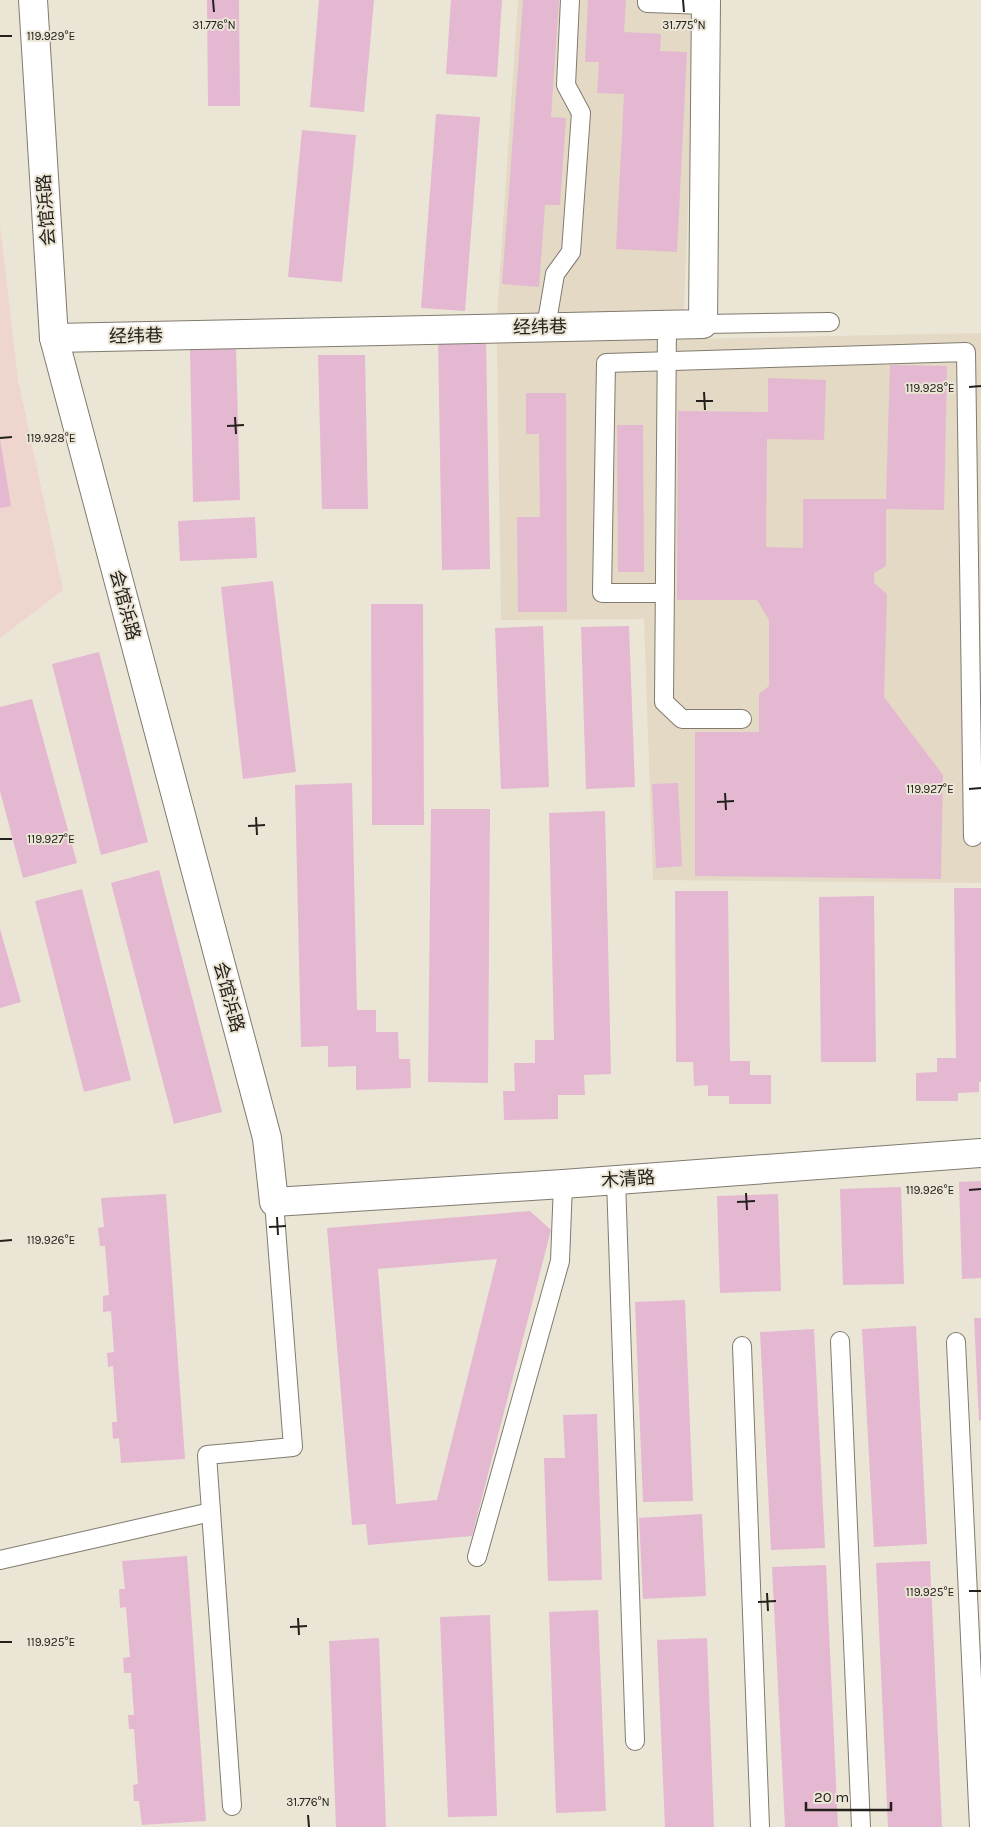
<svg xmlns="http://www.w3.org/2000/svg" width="981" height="1827" viewBox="0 0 981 1827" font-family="Karla,'Noto Sans SC',sans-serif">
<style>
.built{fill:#e3d9c5}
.education{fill:#eed5cd}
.building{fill:#e4b8d1;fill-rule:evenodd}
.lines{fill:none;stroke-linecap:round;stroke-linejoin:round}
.service-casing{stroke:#817b6e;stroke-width:20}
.minor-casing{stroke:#817b6e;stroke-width:30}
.service{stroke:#fff;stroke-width:18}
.minor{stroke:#fff;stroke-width:28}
.ticks{fill:none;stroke:#24211c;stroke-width:2}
.labels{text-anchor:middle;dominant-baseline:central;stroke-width:4;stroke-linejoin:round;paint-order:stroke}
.street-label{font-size:18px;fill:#24211c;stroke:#ebe5d6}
.ticks-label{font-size:12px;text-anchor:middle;fill:#24211c;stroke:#ebe5d6;stroke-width:4;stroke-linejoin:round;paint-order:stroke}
</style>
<rect width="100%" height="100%" fill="#ebe5d6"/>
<!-- built -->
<g class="built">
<polygon points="518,0 696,0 684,308 680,316 497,315"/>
<polygon points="981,333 981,883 653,880 644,619 501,620 497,343"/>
</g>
<!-- education -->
<polygon class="education" points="0,225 18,380 63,590 0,638"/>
<!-- building -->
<g class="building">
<polygon points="207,0 239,0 240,106 208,106"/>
<polygon points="319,0 374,0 364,112 310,107"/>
<polygon points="451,0 502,0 497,77 446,74"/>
<polygon points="523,0 559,0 551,117 566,118 560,205 545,205 539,287 502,284"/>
<polygon points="588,0 626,0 624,32 661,34 660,51 687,52 677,252 616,249 624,94 597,93 599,62 585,62"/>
<polygon points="436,114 480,117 465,311 421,308"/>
<polygon points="302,130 356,135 342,282 288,277"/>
<polygon points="486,337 490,569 442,570 438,338"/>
<polygon points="236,347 240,500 193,502 190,348"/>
<polygon points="318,355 365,355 368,509 322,509"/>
<polygon points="890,365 947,366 944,510 886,509 886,566 874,573 874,583 887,594 884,697 943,775 941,879 695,876 695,732 759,732 759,694 769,686 769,620 757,600 677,600 678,411 768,412 768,378 826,380 824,440 767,439 766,547 803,548 803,499 886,499"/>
<polygon points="526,393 566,393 567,612 518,612 517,517 540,517 539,434 526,434"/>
<polygon points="617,425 643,425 644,572 618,572"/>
<polygon points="0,439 11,506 0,508"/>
<polygon points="255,517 257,558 180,561 178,521"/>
<polygon points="273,581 296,772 243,779 221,587"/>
<polygon points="371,604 423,604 424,825 372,825"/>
<polygon points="543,626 549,787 501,789 495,628"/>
<polygon points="629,626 635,787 586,789 581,627"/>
<polygon points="99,652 148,842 101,855 52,664"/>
<polygon points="32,699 77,863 23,878 0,791 0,707"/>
<polygon points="352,783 357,1010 376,1010 376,1032 398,1032 399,1059 410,1059 411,1088 356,1090 356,1066 328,1067 328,1046 301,1047 295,785"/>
<polygon points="678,783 682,866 656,868 652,784"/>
<polygon points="431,809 490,809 488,1083 428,1082"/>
<polygon points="605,811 611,1074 584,1075 585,1095 558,1095 558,1119 504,1120 503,1091 515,1091 514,1063 535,1063 535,1040 554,1040 549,813"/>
<polygon points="159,870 222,1112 174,1124 111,883"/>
<polygon points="954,888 981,888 981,1082 979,1082 979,1092 958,1093 958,1101 916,1101 916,1073 937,1072 937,1058 956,1058"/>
<polygon points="82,889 131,1080 84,1092 35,901"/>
<polygon points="675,891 728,891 730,1061 750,1061 750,1075 771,1075 771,1104 729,1104 729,1096 708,1096 708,1085 694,1086 693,1062 676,1062"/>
<polygon points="874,896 876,1062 821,1062 819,897"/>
<polygon points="0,929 21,1002 0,1008"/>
<polygon points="981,1181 981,1278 962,1279 959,1182"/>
<polygon points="901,1187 904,1284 843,1285 840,1189"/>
<polygon points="166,1194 185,1459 121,1463 119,1438 113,1439 112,1422 117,1422 113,1366 108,1367 107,1353 114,1352 111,1311 103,1312 103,1296 109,1295 105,1246 100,1246 98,1228 104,1227 101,1198"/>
<polygon points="778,1194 781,1291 720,1293 717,1196"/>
<path d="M530,1211l21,19 -79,306 -104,9 -2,-21 -14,1 -25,-297zM497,1259l-60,241 -41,4 -18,-235z"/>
<polygon points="685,1300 693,1501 643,1502 635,1302"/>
<polygon points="974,1318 981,1318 981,1420 979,1421"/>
<polygon points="916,1326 927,1544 874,1547 862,1329"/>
<polygon points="814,1329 825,1548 771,1550 760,1332"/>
<polygon points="597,1414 602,1580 548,1581 544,1458 565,1458 563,1415"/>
<polygon points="702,1514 706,1596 643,1599 639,1518"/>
<polygon points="187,1556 206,1821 142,1825 139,1801 134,1801 133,1785 138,1784 134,1729 129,1729 128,1715 134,1715 131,1673 124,1673 123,1658 130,1657 126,1607 120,1608 119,1589 125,1589 122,1561"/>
<polygon points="930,1561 942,1827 888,1827 876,1563"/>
<polygon points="826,1565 838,1827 785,1827 772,1567"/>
<polygon points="598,1610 606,1811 556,1813 549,1612"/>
<polygon points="490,1615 497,1816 448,1817 440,1617"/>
<polygon points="379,1638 386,1827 336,1827 329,1641"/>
<polygon points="707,1638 714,1827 665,1827 657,1640"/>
</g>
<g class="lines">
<!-- service casing -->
<g class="service-casing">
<g id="service">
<polyline points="647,0 647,3 707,5"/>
<polyline points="667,324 664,702 682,719 742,719"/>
<polyline points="703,324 830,322"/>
<polyline points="546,327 555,274 571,252 581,113 566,85 570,0"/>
<polyline points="665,593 602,593 606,363 966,352 973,837"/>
<polyline points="616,1180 635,1741"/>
<polyline points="840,1341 861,1827"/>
<polyline points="956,1342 979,1827"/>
<polyline points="742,1346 760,1827"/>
<polyline points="477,1557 560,1261 563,1184"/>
<polyline points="0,1560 211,1512"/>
<polyline points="232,1806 207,1455 293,1447 274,1202"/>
</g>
</g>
<!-- minor casing -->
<g class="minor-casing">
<g id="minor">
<polyline points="33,0 54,338 267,1138 274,1202 563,1184 981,1153"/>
<polyline points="54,338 703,324 706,0"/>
</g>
</g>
<!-- service -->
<use href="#service" class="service"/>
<!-- minor -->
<use href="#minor" class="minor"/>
</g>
<!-- ticks -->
<path class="ticks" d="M213,0l1,12M683,0l1,12M0,36h12M969,387l12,-1M704,392l1,18M696,401h17M235,417l1,17M227,426l17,-1M0,438l12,-1M969,789l12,-1M725,793l1,17M717,802l17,-1M256,817l1,18M248,826l17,-1M0,839h12M969,1190l12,-1M746,1193l1,17M737,1202l18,-1M277,1217l1,18M269,1227l17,-1M0,1241l12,-1M969,1591h12M767,1593l1,18M758,1602l18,-1M298,1618l1,17M290,1627l17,-1M0,1642h12M308,1815l1,12"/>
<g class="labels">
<!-- street labels -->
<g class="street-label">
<text transform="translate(46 210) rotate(-94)">会馆浜路</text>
<text transform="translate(540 327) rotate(-1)">经纬巷</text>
<text transform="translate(136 336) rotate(-1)">经纬巷</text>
<text transform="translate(125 605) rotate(75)">会馆浜路</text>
<text transform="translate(229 997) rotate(75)">会馆浜路</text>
<text transform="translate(628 1179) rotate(-4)">木清路</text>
</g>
</g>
<g class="ticks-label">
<text x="214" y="29">31.776°N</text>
<text x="684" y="29">31.775°N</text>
<text x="51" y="40">119.929°E</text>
<text x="930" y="392">119.928°E</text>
<text x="51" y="442">119.928°E</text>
<text x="930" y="793">119.927°E</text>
<text x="51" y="843">119.927°E</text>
<text x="930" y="1194">119.926°E</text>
<text x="51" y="1244">119.926°E</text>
<text x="930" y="1596">119.925°E</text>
<text x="51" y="1646">119.925°E</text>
<text x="308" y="1806">31.776°N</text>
</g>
<!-- scale -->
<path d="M806 1802v8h85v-8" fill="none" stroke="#24211c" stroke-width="2.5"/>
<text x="814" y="1802" font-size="15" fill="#24211c" stroke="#ebe5d6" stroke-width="4" paint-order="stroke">20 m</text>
</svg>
